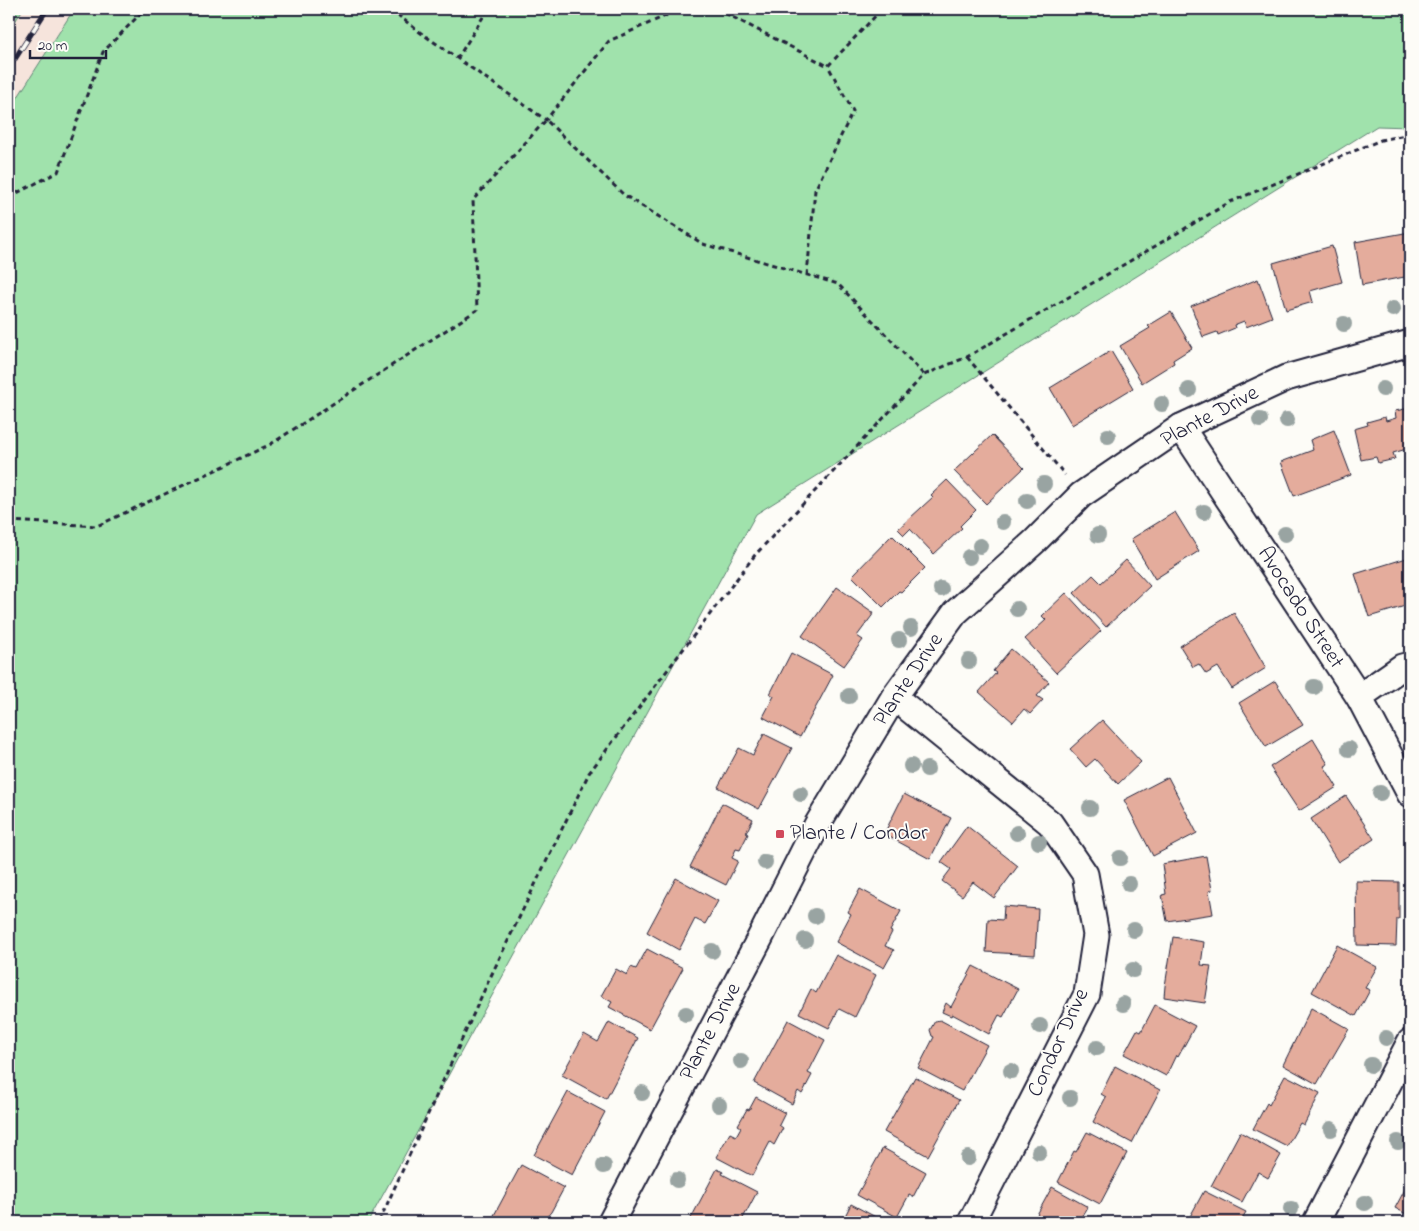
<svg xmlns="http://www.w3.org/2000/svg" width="1419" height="1231" viewBox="0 0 1419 1231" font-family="'Indie Flower',sans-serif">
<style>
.built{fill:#f6e4dc}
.green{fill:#a0e2ac;stroke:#618274}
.building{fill:#e4ac9c;stroke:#22223b}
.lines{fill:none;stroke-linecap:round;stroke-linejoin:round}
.minor-casing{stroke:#22223b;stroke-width:29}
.path{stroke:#22223b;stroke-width:3;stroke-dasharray:5 4;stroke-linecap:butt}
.minor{stroke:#fdfcf7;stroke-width:25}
.rail-casing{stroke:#22223b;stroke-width:5.5}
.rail{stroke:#fdfcf7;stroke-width:4;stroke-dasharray:11;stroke-linecap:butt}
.tree{fill:#99a4a2}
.poi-dot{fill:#d1495b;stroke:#fdfcf7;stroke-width:2}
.labels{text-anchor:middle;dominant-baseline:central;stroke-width:4;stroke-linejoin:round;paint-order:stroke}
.street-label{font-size:22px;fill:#22223b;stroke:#fdfcf7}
.poi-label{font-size:22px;fill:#22223b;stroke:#fdfcf7;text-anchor:start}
</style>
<rect width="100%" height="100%" fill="#fdfcf7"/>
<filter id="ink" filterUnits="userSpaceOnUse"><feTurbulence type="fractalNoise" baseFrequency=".02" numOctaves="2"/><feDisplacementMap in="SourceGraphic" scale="10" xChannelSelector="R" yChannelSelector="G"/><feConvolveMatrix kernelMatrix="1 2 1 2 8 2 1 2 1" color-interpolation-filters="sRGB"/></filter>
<g filter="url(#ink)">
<!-- built -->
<polygon class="built" points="23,9 74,9 9,111 9,31"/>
<!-- green -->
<g class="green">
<polygon points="9,9 23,9 9,31"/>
<polygon points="74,9 1410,9 1410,127 1377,126 756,514 368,1222 9,1222 9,111"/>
</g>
<!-- building -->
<g class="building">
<polygon points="1410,232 1410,276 1362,285 1355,242"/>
<polygon points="1332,246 1342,282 1310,291 1313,302 1286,310 1273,263"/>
<polygon points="1258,279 1272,317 1246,327 1244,321 1234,325 1235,328 1218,335 1217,332 1203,337 1191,306"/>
<polygon points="1171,312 1192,348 1173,360 1174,363 1142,383 1120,346 1150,328 1148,326"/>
<polygon points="1111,351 1133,388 1072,425 1050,388"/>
<polygon points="1410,408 1410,448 1393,453 1395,459 1378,463 1376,457 1361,460 1354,429 1368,425 1367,422 1385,417 1386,421 1396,418 1395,411"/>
<polygon points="1334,430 1351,475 1294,496 1281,462 1313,450 1310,440"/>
<polygon points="992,435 1024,468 986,504 954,471"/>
<polygon points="947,480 976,510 960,526 962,528 934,554 910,529 904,535 898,529 933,497 931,495"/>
<polygon points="1175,512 1199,551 1155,579 1131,539"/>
<polygon points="892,535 925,568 901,592 899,591 883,607 852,576"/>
<polygon points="1410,557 1410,601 1404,603 1405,606 1369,617 1355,574"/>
<polygon points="1126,560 1150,586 1106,627 1074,593 1093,575 1101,583"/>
<polygon points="837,587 874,613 857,636 863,640 844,666 802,636"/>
<polygon points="1066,593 1101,631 1056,673 1025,639 1046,620 1042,616"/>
<polygon points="1234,613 1266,668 1232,689 1218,667 1206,674 1199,664 1193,667 1180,646"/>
<polygon points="1011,649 1049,682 1037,696 1043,700 1030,714 1024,709 1013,722 979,692 996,673 993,671"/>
<polygon points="791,653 833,675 800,737 763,717 774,696 770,694"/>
<polygon points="1275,681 1303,725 1266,747 1239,703"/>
<polygon points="1102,720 1141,762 1118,784 1095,759 1086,767 1070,749"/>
<polygon points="764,734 792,748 759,809 718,787 739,748 753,755"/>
<polygon points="1313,739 1328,764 1324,766 1337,787 1299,811 1270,767"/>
<polygon points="1168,777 1197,833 1153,856 1124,800"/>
<polygon points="904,794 951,818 930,859 884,834"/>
<polygon points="1346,796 1374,839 1338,862 1311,819"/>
<polygon points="722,803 753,819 746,833 748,834 740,850 736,849 732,858 738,861 726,885 690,867"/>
<polygon points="967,826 1018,866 994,898 973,882 962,896 942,881 951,869 941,862"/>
<polygon points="1206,856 1212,890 1209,891 1213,914 1167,921 1162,895 1166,894 1162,864"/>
<polygon points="676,878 718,901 705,924 695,919 679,950 647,932"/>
<polygon points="1356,881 1399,882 1399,919 1397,919 1396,946 1357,945"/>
<polygon points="860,889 901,911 890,931 892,932 885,946 894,950 884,968 836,942 851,914 848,912"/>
<polygon points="1004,906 1038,909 1035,955 986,952 988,919 1003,920"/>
<polygon points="1173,937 1204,942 1201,965 1211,966 1205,1003 1164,997 1165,986"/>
<polygon points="1337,945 1377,967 1365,988 1370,990 1356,1016 1312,992"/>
<polygon points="647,949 683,968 650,1029 609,1007 612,1002 601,996 616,969 627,975 631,967 636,969"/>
<polygon points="836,955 876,975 855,1017 839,1009 829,1028 799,1013 811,989 816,993"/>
<polygon points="973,966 1018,989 1003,1017 999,1015 989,1034 952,1014 951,1016 942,1012 946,1003 951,1007"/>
<polygon points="1155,1005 1195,1026 1178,1057 1176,1055 1166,1076 1124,1054 1137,1030 1141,1032"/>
<polygon points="1311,1008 1349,1029 1317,1084 1283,1065"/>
<polygon points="788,1020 825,1040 808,1073 812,1075 802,1094 798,1091 792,1104 754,1083"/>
<polygon points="940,1020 987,1045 962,1091 918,1068 934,1037 932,1036 930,1030 935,1021"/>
<polygon points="609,1022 638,1038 606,1099 562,1075 584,1034 598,1042"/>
<polygon points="1115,1066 1160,1090 1132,1143 1093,1122 1106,1097 1101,1094"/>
<polygon points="1285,1075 1320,1093 1304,1125 1300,1123 1287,1146 1253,1129 1267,1103 1269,1105"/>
<polygon points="915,1077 959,1100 928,1156 884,1132"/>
<polygon points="568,1092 605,1112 572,1175 534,1155"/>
<polygon points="756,1097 785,1113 779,1125 783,1128 774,1145 770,1142 752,1176 716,1157 730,1133 736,1136 741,1127 738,1125 747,1109 749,1110"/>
<polygon points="1087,1132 1127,1153 1100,1204 1058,1182 1074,1151 1076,1152"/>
<polygon points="1240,1132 1281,1155 1268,1178 1258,1172 1242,1202 1211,1186"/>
<polygon points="883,1148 926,1172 913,1197 909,1195 897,1217 857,1195"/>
<polygon points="521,1165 564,1188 551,1212 542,1222 499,1222 492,1219"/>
<polygon points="717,1169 723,1172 722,1174 757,1192 741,1222 689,1222"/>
<polygon points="1410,1180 1410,1216 1395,1208"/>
<polygon points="1052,1187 1088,1207 1079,1222 1033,1222"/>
<polygon points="1204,1191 1246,1212 1240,1222 1187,1222"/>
<polygon points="851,1204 885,1222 842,1222"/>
</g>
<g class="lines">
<!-- minor casing -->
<g class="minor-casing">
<g id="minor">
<polyline points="1181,427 1359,697 1410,794"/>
<polyline points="894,697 1050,823 1085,874 1096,935 1087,994 971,1222"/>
<polyline points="1359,697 1402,667 1410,665"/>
<polyline points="611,1222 760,938 817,825 894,697 955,613 1035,541 1081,495 1181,427 1286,378 1410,343"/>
<polyline points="1316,1222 1410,1042"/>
</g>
</g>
<!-- path -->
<g class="path">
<polyline points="390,9 421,33 546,120 609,41 681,9"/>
<polyline points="717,9 828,66"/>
<polyline points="457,59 488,9"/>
<polyline points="9,197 58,172 103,52 145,9"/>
<polyline points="807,275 815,190 853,111 828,66 882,9"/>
<polyline points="967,357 1065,475"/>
<polyline points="9,521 97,526 271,444 477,310 473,200 546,120 624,195 703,244 838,284 924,375"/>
<polyline points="379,1222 488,982 589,773 755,555 924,375 967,357 1230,202 1381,140 1410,134"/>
</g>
<!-- minor -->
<use href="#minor" class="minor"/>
<!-- rail casing -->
<g class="rail-casing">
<polyline id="rail" points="9,68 47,9"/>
</g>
<!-- rail -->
<use href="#rail" class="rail"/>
</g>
<!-- trees -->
<g class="tree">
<circle cx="1393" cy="309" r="8"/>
<circle cx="1344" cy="324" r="8"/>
<circle cx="1383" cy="389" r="8"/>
<circle cx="1189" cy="390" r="8"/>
<circle cx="1162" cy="404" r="8"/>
<circle cx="1260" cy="420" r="8"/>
<circle cx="1287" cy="420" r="8"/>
<circle cx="1108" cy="436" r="8"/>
<circle cx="1044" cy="484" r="8"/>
<circle cx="1027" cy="501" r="8"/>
<circle cx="1204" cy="512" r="8"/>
<circle cx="1003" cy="522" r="8"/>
<circle cx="1285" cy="534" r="8"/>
<circle cx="1098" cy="535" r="8"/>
<circle cx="980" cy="546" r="8"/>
<circle cx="969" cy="557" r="8"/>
<circle cx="941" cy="589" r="8"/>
<circle cx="1017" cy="609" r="8"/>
<circle cx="911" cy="628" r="8"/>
<circle cx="899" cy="640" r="8"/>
<circle cx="969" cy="661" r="8"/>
<circle cx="1314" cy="687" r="8"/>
<circle cx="849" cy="696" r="8"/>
<circle cx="1349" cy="749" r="8"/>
<circle cx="911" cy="766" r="8"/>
<circle cx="927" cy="769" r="8"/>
<circle cx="1380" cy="793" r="8"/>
<circle cx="801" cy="794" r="8"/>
<circle cx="1090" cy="808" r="8"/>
<circle cx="1017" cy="833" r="8"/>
<circle cx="1039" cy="842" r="8"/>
<circle cx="1120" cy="858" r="8"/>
<circle cx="765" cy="862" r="8"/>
<circle cx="1129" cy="884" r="8"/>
<circle cx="815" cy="916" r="8"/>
<circle cx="1134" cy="930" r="8"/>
<circle cx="805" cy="940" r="8"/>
<circle cx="712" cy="951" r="8"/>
<circle cx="1133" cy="970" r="8"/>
<circle cx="1123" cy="1004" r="8"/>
<circle cx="686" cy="1014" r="8"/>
<circle cx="1040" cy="1026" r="8"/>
<circle cx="1386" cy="1038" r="8"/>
<circle cx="1097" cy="1048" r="8"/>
<circle cx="741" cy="1061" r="8"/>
<circle cx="1371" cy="1065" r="8"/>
<circle cx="1011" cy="1071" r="8"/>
<circle cx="642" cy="1093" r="8"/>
<circle cx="1070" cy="1098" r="8"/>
<circle cx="719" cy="1105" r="8"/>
<circle cx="1331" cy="1129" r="8"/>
<circle cx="1398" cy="1142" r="8"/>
<circle cx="1039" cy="1152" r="8"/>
<circle cx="968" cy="1158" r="8"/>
<circle cx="604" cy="1166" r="8"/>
<circle cx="677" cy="1180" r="8"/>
<circle cx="1365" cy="1203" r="8"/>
<circle cx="1291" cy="1209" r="8"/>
</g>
</g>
<!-- markers -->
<rect class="poi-dot" x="775" y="829" width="10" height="10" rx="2.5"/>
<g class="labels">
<!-- street labels -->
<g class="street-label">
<text transform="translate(1210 417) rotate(-28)">Plante Drive</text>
<text transform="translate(1300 608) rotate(57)">Avocado Street</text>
<text transform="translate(909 680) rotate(-56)">Plante Drive</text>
<text transform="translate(711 1032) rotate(-62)">Plante Drive</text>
<text transform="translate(1059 1043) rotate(-65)">Condor Drive</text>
</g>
<!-- poi labels -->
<g class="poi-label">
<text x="790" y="834">Plante / Condor</text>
</g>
</g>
<!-- margin -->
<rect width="1419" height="1231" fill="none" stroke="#fdfcf7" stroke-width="30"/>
<rect x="15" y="15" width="1389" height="1201" fill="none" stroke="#22223b" stroke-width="2" filter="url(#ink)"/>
<!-- scale -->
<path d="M30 50v8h76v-8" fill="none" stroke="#22223b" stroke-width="2.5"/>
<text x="38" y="50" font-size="15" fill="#22223b" stroke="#fdfcf7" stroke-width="4" paint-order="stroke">20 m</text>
</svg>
